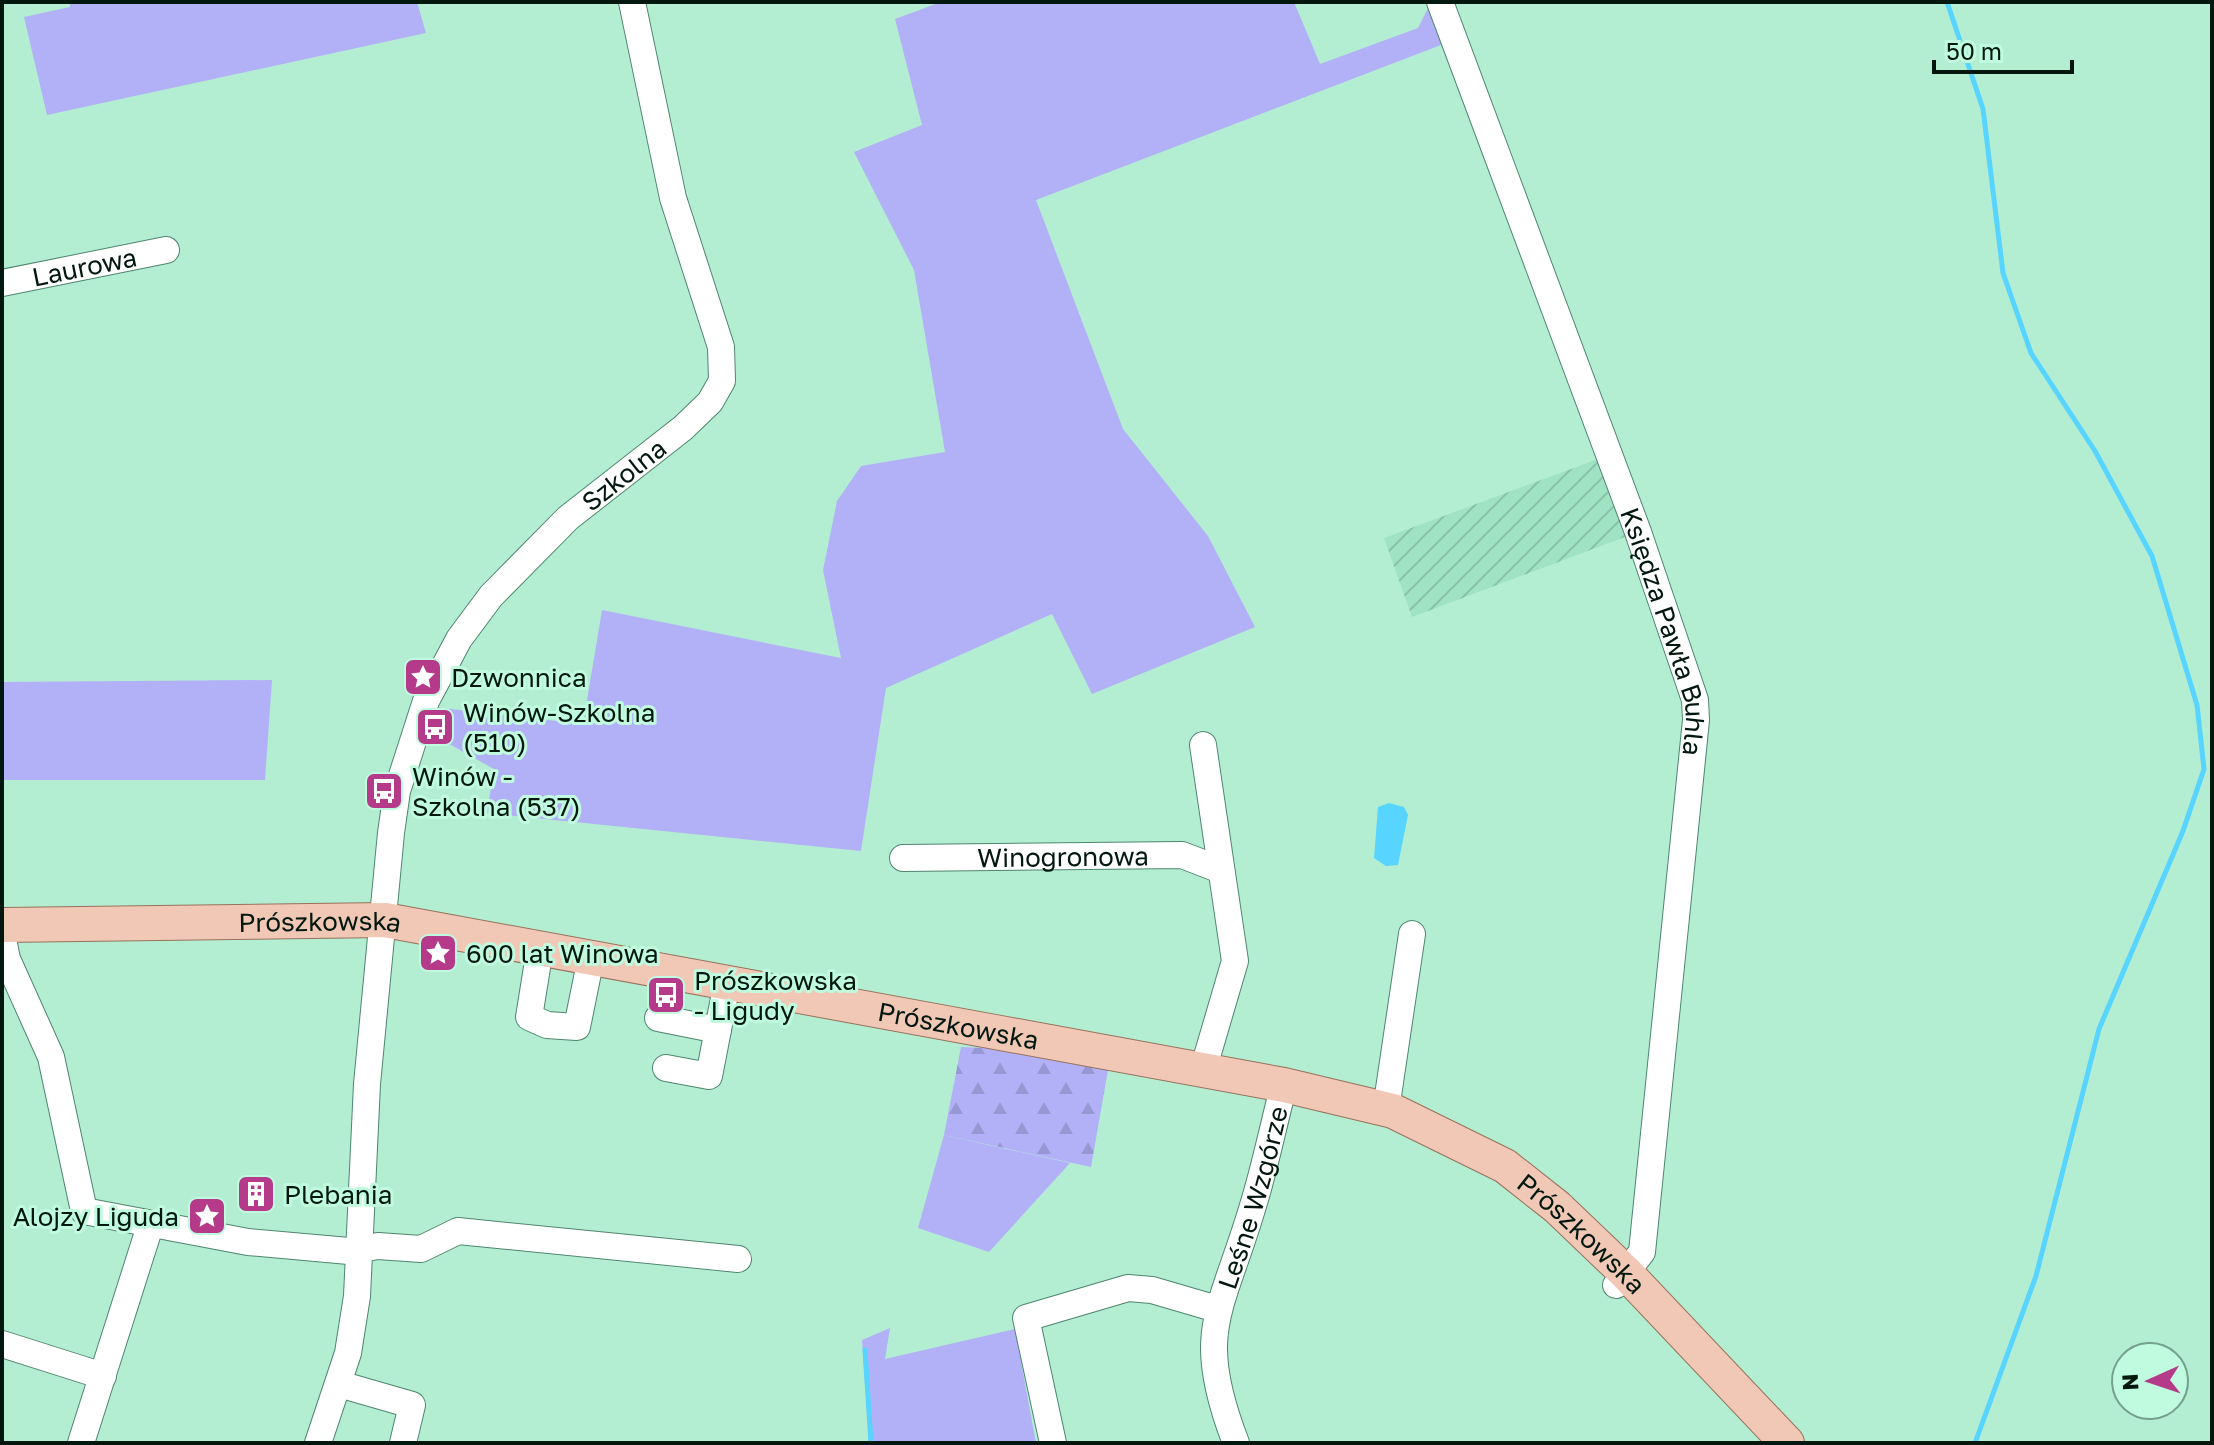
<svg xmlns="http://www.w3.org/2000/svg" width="2214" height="1445" viewBox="0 0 2214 1445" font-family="'Golos Text',sans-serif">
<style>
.industrial{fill:url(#industrial-furrows)}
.green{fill:#b2b1f8}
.forest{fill:url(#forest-firs)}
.water{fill:#57d4ff}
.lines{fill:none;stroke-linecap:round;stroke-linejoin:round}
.stream{stroke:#57d4ff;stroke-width:5}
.minor-casing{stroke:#4e866e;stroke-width:28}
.major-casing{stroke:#97725b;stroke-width:36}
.minor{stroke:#fff;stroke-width:26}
.major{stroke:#f1c7b5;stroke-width:34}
.labels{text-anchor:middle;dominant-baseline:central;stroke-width:6;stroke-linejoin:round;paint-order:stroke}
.street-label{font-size:26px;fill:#02180f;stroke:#c0fbdf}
.poi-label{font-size:26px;fill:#02180f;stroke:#c0fbdf;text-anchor:start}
</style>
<defs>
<pattern id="industrial-furrows" width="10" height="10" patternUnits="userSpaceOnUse" patternTransform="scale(2)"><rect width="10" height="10" fill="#a0e3c4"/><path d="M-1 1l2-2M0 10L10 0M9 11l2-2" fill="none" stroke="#88c2a7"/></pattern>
<pattern id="forest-firs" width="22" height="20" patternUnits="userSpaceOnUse" patternTransform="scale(2)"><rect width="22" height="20" fill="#b2b1f8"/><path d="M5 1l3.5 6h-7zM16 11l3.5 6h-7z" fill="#9798d3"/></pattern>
</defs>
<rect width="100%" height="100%" fill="#b3eed2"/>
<!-- industrial -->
<polygon class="industrial" points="1609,455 1638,532 1412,617 1384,538"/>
<!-- green -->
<g class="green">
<polygon points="70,2 417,2 426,33 47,115 24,17 70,7"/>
<polygon points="941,2 1294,2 1320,64 1418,28 1431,2 1454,40 1036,200 1123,429 1208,536 1255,627 1092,694 1052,614 886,688 861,851 487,813 494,769 417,726 425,706 583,724 602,610 841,658 823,570 837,501 861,466 945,452 914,270 854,152 922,125 895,19"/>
<polygon points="272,680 265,780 2,780 2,682"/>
<polygon points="944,1135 1070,1163 989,1252 918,1228"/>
<polygon points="890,1328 885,1359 1015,1329 1036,1443 869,1443 862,1340"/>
</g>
<!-- forest -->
<polygon class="forest" points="961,1047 1111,1053 1091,1167 944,1135"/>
<!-- water -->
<polygon class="water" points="1389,803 1404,807 1408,815 1398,865 1386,866 1374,858 1378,807"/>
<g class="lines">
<!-- stream -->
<g class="stream">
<polyline points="1947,2 1983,109 2003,273 2031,353 2095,451 2152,556 2197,705 2204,769 2183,831 2099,1029 2036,1276 1975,1443"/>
<polyline points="865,1350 871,1443"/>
</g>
<!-- minor casing -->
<g class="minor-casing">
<g id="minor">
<path id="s1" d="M1440,2l198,530 57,168 1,20 -54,532 -26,33"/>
<path id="s2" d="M2,283l164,-33"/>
<path id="s3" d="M903,858l279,-3 39,15"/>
<polyline points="2,934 7,959 51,1057 84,1211 248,1242 349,1251 378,1246 421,1249 458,1231 738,1259"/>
<polyline points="540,949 529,1017 547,1025 577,1027 591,958"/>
<polyline points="658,1018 718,1030"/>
<polyline points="666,1068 709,1076 727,983"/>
<polyline points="1203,1070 1235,961 1203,745"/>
<polyline points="1386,1109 1412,934"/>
<polyline points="2,1344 103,1376"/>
<polyline points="339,1384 412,1405 403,1443"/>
<polyline points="81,1443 150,1226"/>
<path id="s4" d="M318,1443l30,-90 9,-57 10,-212 24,-251 6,-42 29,-90 33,-62 32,-43 77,-78 115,-90 27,-26 12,-21 -1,-34 -48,-149 -41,-196"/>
<polyline points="1053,1443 1026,1318 1128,1288 1152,1290 1217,1309"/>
<path id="s5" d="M1236,1443c-43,-111 -15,-130 16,-234 13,-41 21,-83 32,-124"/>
</g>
</g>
<!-- major casing -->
<g class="major-casing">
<g id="major">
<path id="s6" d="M2,925l383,-5 899,165 109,26 112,55 52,41 69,66 161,170"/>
</g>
</g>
<!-- minor -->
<use href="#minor" class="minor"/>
<!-- major -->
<use href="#major" class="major"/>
</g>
<!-- icons -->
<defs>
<g id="sight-square" transform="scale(2)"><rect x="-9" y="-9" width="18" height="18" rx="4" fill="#b53a8a" stroke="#c0fbdf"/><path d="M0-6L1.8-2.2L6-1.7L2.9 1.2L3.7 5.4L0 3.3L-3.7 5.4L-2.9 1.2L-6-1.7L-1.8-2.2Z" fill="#fff"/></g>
<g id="bus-square" transform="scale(2)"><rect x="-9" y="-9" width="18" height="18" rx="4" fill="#b53a8a" stroke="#c0fbdf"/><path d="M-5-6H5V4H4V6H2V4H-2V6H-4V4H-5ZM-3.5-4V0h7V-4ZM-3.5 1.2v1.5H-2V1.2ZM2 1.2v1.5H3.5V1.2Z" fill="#fff"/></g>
<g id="building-square" transform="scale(2)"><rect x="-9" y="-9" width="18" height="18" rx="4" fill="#b53a8a" stroke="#c0fbdf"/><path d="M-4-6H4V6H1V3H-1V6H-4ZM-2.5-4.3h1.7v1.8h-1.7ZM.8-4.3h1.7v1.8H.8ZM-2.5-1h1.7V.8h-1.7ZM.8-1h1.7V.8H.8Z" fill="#fff"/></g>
</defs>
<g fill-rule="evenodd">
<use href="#sight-square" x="423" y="677"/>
<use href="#bus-square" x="435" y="727"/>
<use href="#bus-square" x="384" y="791"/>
<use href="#sight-square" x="438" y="953"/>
<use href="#bus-square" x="666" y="995"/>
<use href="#building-square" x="256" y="1194"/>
<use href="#sight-square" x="207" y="1216"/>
</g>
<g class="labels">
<!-- street labels -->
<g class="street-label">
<text stroke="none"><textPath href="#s2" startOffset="84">Laurowa</textPath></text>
<text stroke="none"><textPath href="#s4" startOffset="1058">Szkolna</textPath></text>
<text stroke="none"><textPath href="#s1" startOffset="670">Księdza Pawła Buhla</textPath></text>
<text stroke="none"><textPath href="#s3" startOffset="160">Winogronowa</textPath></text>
<text stroke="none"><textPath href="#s6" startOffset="318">Prószkowska</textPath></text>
<text stroke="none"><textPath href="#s6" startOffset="966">Prószkowska</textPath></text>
<text stroke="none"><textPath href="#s5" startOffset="254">Leśne Wzgórze</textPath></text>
<text stroke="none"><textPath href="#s6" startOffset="1636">Prószkowska</textPath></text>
</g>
<!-- poi labels -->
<g class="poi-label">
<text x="451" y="677">Dzwonnica</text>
<text x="463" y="712">Winów-Szkolna<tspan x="463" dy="30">(510)</tspan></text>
<text x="412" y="776">Winów -<tspan x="412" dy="30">Szkolna (537)</tspan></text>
<text x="466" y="953">600 lat Winowa</text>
<text x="694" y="980">Prószkowska<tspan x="694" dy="30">- Ligudy</tspan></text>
<text x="284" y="1194">Plebania</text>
<text x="179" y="1216" text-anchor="end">Alojzy Liguda</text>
</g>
</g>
<!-- border -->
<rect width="2214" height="1445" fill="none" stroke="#02180f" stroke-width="8"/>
<!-- north arrow -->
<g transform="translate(2150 1381) rotate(267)"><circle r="38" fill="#c0fbdf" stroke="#74a08c" stroke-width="2"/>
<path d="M0-6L14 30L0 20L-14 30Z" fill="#b53a8a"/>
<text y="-12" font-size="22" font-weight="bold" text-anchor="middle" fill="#02180f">N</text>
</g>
<!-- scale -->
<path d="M1934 60v12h138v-12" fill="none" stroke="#02180f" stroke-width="4"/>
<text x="1946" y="60" font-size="24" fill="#02180f" stroke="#c0fbdf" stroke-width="6" paint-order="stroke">50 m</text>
</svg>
